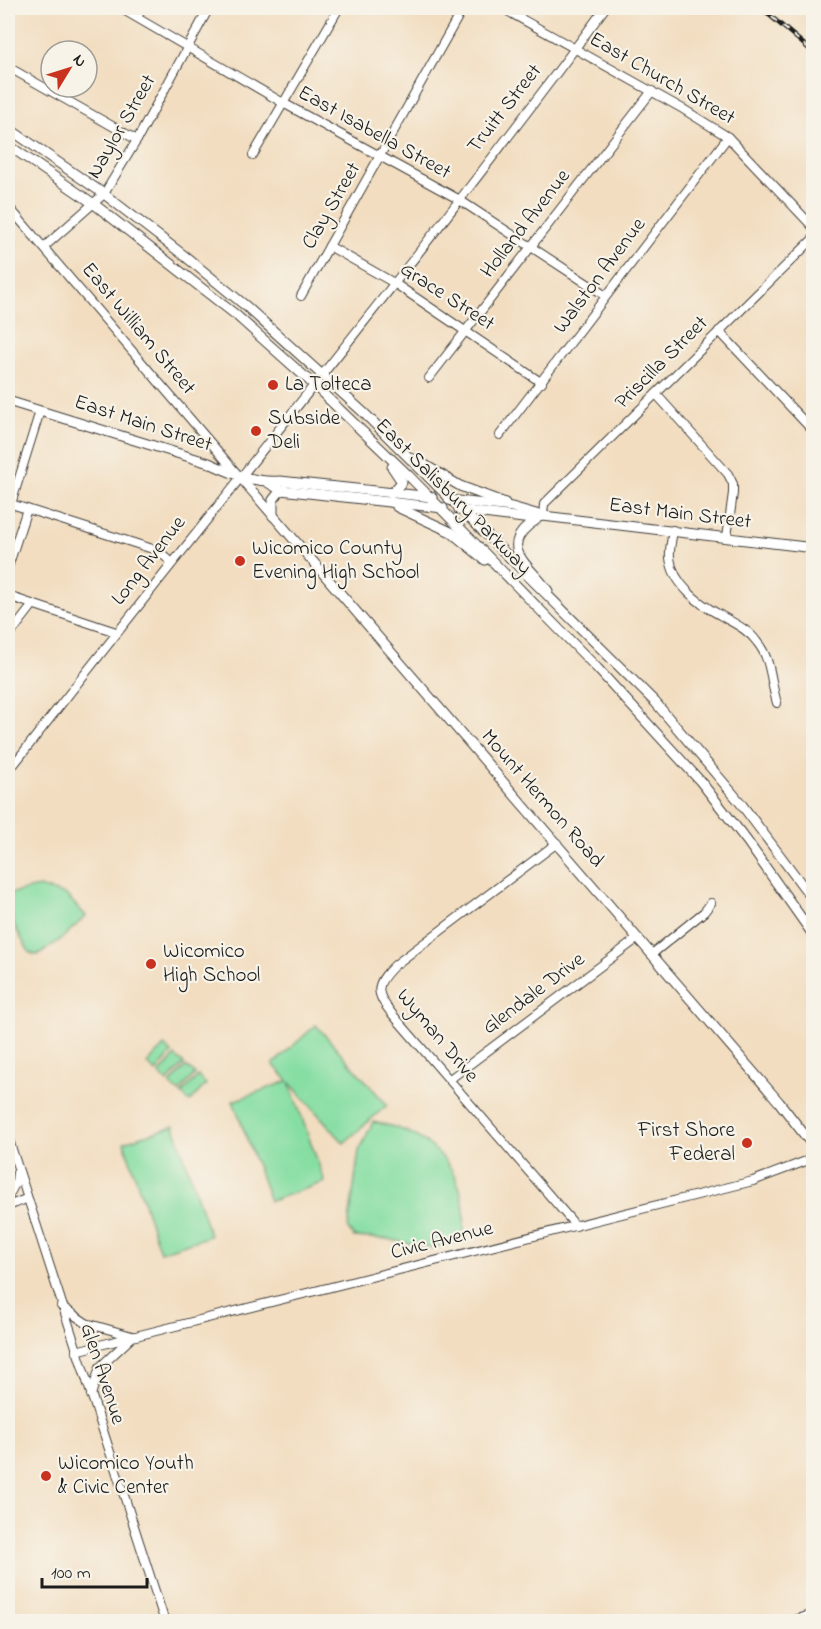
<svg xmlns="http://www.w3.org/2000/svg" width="821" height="1629" viewBox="0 0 821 1629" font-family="'Indie Flower',sans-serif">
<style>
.green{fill:#86dea3;stroke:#517d60;stroke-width:1.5}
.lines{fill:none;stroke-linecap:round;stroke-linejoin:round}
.minor-casing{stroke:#3c3935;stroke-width:10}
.major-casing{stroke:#3c3935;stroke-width:11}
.minor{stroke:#fff;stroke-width:8}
.major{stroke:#fff;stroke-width:9}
.rail-casing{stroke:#1c1c1c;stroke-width:4.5}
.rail{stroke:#f7f3e8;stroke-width:2;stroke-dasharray:7;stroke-linecap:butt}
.poi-dot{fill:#c8321e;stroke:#f7f3e8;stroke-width:2}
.labels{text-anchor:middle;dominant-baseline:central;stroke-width:4.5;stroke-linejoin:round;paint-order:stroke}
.street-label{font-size:21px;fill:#1c1c1c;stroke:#f7f3e8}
.poi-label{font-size:21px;fill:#1c1c1c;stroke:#f7f3e8;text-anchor:start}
</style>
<rect width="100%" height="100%" fill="#f7f3e8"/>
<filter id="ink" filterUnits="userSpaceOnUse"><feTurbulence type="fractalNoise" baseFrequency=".0167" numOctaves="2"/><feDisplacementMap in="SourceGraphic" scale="12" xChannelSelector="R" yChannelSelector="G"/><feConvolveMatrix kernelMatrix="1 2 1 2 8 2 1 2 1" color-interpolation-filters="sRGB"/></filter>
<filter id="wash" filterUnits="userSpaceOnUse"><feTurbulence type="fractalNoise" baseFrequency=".008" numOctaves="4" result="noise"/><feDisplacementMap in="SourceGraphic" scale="24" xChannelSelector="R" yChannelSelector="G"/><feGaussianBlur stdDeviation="1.35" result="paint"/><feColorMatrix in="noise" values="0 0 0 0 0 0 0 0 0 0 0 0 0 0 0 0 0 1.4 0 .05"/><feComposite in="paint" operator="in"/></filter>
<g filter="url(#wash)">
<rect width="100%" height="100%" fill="#f2ddc0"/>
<!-- green -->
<g class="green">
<path d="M39,887l27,8 20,21 -26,24 -23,15 -7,-2c-12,-19 -22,-36 -22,-59z"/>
<polygon points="316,1025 387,1105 344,1143 289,1082 325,1182 270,1201 233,1101 288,1081 273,1064"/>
<polygon points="164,1046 172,1053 156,1072 147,1064"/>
<polygon points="175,1056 184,1064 167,1082 159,1074"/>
<polygon points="186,1066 195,1074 179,1092 170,1084"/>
<polygon points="198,1076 206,1084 190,1102 181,1094"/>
<path d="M373,1122c64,11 99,53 90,119l-32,7 -44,-9 -33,-2 -6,-8 11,-78z"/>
<polygon points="174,1126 210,1236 160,1252 124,1142"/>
</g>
</g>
<g filter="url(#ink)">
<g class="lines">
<!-- minor casing -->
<g class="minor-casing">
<g id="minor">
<polyline points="120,8 285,104 458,199 606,296"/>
<polyline points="502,8 683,109 728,137 814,228"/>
<polyline points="137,17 142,8"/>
<polyline points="8,67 137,140"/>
<polyline points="253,155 339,8"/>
<polyline points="8,206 239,476"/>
<polyline points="329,246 394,283 542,383"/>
<polyline points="44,247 104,194 137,140 209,8"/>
<polyline points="301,296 463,8"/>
<polyline points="719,331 814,432"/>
<polyline points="429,378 652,91"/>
<polyline points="656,394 728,474 733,484 733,493 727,537"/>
<polyline points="500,435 728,137"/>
<polyline points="8,503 159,551 171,562"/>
<polyline points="11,504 40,411"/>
<polyline points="543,516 544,504 814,238"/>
<path d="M673,530c-1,9 -4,19 -3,28 3,26 29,46 50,57 13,8 28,14 37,27 15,18 13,39 20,61"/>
<polyline points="8,567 27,509"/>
<polyline points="8,596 116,632"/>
<polyline points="8,637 32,606"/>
<path d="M8,772c198,-255 405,-504 597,-764"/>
<path d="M557,843l-162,122c-21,20 -20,28 -2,50l183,211"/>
<polyline points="652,954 704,912 711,903"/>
<polyline points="450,1079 638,938"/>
<polyline points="8,1137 165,1622"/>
<polyline points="8,1197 16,1182 17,1173"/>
<polyline points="8,1206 26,1199"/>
<polyline points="61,1306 86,1323 132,1336"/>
<polyline points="76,1351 753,1181 814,1158"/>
<polyline points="91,1395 100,1367 131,1338"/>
<polyline points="788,1622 814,1614"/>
</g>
</g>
<!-- major casing -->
<g class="major-casing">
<g id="major">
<polyline points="8,128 104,194 186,257 247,307 363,412 655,702 739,801 814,901"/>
<polyline points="8,145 94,204 236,315 313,384 409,476 597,668 701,782 747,841 814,936"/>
<path d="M8,401l201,62c24,11 45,20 71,18l152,16"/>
<polyline points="415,459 460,486 505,503"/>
<polyline points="240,477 779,1102 814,1147"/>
<polyline points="267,482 281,490 443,508"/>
<polyline points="391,494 402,482 392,467"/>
<polyline points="449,500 512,507 543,516 814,548"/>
<polyline points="397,507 451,532 485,560"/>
<polyline points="459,510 531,519 543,516"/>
<polyline points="273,516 273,500 281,490"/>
<path d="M536,520c-41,27 -7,44 12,71"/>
</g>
</g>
<!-- minor -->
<use href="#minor" class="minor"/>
<!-- major -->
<use href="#major" class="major"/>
<!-- rail casing -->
<g class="rail-casing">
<polyline id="rail" points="761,8 814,53"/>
</g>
<!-- rail -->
<use href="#rail" class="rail"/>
</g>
</g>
<!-- markers -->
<g class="poi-dot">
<circle cx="273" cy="385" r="6"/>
<circle cx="256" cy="431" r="6"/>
<circle cx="240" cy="561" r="6"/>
<circle cx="151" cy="964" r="6"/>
<circle cx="747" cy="1143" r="6"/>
<circle cx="46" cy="1476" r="6"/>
</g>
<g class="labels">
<!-- street labels -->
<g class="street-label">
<text transform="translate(662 79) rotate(30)">East Church Street</text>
<text transform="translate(505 109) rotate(-52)">Truitt Street</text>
<text transform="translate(122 127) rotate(-60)">Naylor Street</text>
<text transform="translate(374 133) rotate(29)">East Isabella Street</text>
<text transform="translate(332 206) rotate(-60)">Clay Street</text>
<text transform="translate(526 224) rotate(-52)">Holland Avenue</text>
<text transform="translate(600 276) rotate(-53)">Walston Avenue</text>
<text transform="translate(447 297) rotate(33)">Grace Street</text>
<text transform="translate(138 329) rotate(50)">East William Street</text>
<text transform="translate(662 363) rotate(-45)">Priscilla Street</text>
<text transform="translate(143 424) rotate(18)">East Main Street</text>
<text transform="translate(453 497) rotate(45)">East Salisbury Parkway</text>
<text transform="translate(680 514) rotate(7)">East Main Street</text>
<text transform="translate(149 561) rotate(-52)">Long Avenue</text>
<text transform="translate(542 799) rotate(49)">Mount Hermon Road</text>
<text transform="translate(534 994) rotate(-37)">Glendale Drive</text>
<text transform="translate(437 1036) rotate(50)">Wyman Drive</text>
<text transform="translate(442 1241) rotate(-14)">Civic Avenue</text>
<text transform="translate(102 1374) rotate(72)">Glen Avenue</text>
</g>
<!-- poi labels -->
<g class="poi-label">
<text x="285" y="385">La Tolteca</text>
<text x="268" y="419">Subside<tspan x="268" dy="24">Deli</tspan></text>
<text x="252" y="549">Wicomico County<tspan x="252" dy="24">Evening High School</tspan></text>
<text x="163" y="952">Wicomico<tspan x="163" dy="24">High School</tspan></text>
<text x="735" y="1131" text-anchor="end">First Shore<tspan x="735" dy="24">Federal</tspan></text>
<text x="58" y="1464">Wicomico Youth<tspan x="58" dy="24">&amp; Civic Center</tspan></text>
</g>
</g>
<!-- margin -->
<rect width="821" height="1629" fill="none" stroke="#f7f3e8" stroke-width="30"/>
<!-- north arrow -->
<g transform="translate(69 69) rotate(52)"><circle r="28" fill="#f7f3e8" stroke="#9f9d96" stroke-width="1.5"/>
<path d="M0-4.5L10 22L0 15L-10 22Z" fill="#c8321e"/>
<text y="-9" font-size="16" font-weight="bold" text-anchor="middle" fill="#1c1c1c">N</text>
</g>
<!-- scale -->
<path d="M42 1578v9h105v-9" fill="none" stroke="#1c1c1c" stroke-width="3"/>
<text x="51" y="1578" font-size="18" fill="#1c1c1c" stroke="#f7f3e8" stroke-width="4.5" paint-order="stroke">100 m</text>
</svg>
